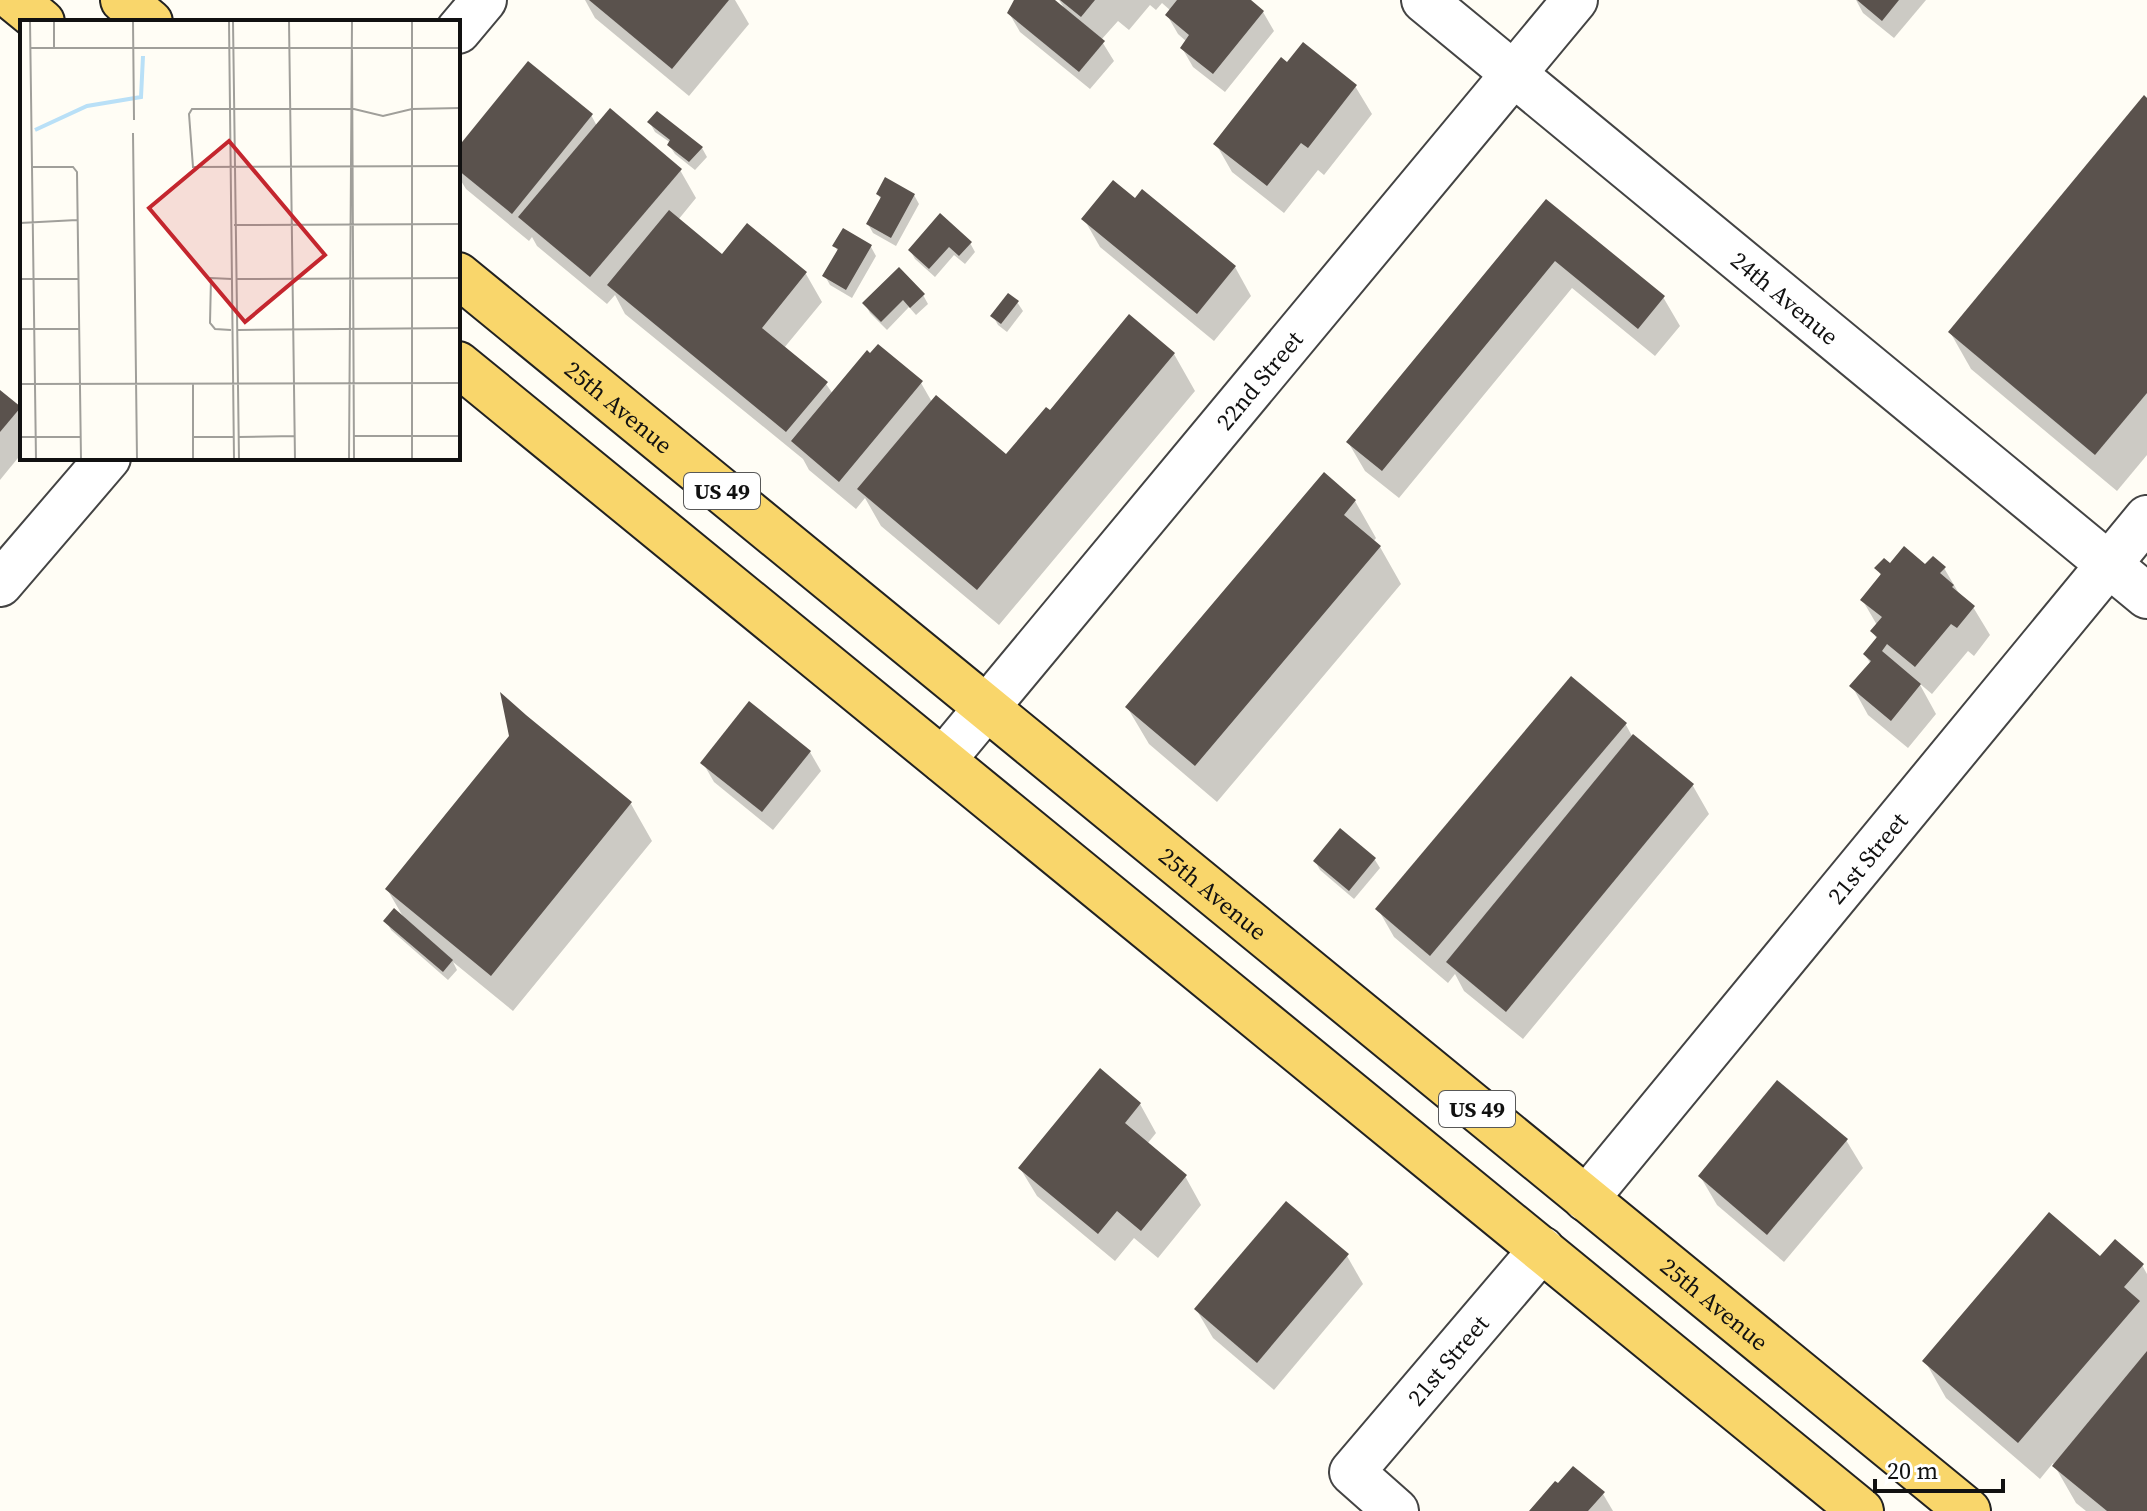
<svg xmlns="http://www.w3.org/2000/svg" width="2147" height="1511" viewBox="0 0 2147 1511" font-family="'Source Serif 4',serif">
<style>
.shadow{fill:#0003}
.building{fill:#5a524d}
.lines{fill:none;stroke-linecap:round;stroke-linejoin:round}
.minor-casing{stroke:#444;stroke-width:48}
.major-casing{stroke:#222;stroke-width:48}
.minor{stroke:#fff;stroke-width:44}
.major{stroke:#f9d66b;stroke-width:44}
.labels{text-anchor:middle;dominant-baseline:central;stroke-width:8;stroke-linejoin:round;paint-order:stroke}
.shield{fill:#fff;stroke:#585858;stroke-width:2}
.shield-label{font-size:22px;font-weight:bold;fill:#111}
.street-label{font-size:24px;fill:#111;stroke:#fff}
.inset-river{fill:none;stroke:#b9e0f7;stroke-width:4}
.inset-road{fill:none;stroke:#a09f9a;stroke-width:2}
.view{fill:#c4262e;fill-opacity:0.15;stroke:#c4262e;stroke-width:4}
.inset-edge{fill:none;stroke:#111;stroke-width:4}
</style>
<rect width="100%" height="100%" fill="#fffdf5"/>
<!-- shadow -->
<g class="shadow">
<polygon points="585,0 735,0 749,24 689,96 595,18"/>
<polygon points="1017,0 1052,0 1066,11 1059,0 1248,0 1263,12 1274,31 1225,92 1193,67 1182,48 1187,42 1178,34 1167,15 1171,11 1162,3 1156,10 1150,5 1129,30 1118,21 1101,40 1114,61 1090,89 1020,32 1009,13"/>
<polygon points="1856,0 1926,0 1894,38 1863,13"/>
<polygon points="1355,86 1372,114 1324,175 1318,170 1284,213 1232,172 1216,144"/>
<polygon points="2147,100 2147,455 2117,491 1971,369 1950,332"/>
<polygon points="591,115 597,126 680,170 696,198 678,220 723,257 806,274 822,302 784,348 826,384 833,394 921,383 932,402 1007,457 1050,413 1174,354 1195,391 999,625 881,526 865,498 856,509 809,470 803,459 625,314 615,295 607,304 537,246 532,237 529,241 466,189 458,176 458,150"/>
<polygon points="650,123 702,148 707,157 695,170 675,154 669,145 671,143 655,132"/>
<polygon points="878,194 914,195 919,204 896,246 873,233 868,224 881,200"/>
<polygon points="1547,202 1663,297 1680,326 1655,356 1572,288 1399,498 1365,471 1348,442"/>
<polygon points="1084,219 1235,267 1251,296 1214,341 1100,247"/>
<polygon points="970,243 975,252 965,264 954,255 935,277 915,259 910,250"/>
<polygon points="835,246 871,247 876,256 852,298 830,285 825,276 838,252"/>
<polygon points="923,295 928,304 916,315 909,307 887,330 870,313 865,304"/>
<polygon points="1017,302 1023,311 1007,332 998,325 993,316"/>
<polygon points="0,393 19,408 22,413 22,453 0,480"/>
<polygon points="1355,501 1376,538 1373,542 1380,547 1401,584 1217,802 1149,744 1127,707"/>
<polygon points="1890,566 1944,568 1961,597 1973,607 1990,635 1974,656 1968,651 1932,694 1919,683 1936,714 1908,748 1868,715 1852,686 1871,664 1865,655 1877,639 1872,631 1877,625 1863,601 1882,577 1877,569"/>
<polygon points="1571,679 1626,725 1632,736 1693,786 1709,814 1523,1039 1464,991 1455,974 1448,983 1394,937 1378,909"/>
<polygon points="810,752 821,771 773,830 714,782 703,763"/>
<polygon points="631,804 652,841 513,1011 453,962 457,970 448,980 391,930 386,921 405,920 387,889"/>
<polygon points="1375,860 1380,868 1354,899 1320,870 1315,861"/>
<polygon points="1140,1104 1156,1133 1147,1144 1185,1176 1201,1205 1158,1258 1134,1238 1115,1261 1037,1196 1020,1168"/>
<polygon points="1846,1140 1863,1168 1784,1262 1717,1205 1700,1176"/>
<polygon points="1347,1256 1363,1284 1274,1390 1213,1338 1196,1309"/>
<polygon points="2100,1259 2142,1265 2147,1274 2147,1511 2086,1511 2076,1503 2053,1463 2040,1479 1946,1398 1925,1361"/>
<polygon points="1603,1494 1613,1511 1532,1511"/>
</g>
<!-- building -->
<g class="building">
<polygon points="589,0 729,0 672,69"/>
<polygon points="1014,0 1055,0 1105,41 1079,72 1007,13"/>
<polygon points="1060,0 1095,0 1081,17"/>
<polygon points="1177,0 1251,0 1264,11 1213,74 1180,48 1189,35 1165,15"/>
<polygon points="1857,0 1899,0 1882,21"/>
<polygon points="1303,42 1357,85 1308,148 1301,143 1267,186 1213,144 1281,57 1287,62"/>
<polygon points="528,61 593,114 512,214 458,170 458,147"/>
<polygon points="2144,95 2147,98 2147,393 2095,455 1948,332"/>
<polygon points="610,108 682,169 590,277 518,217"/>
<polygon points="657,111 703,147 689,162 667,145 670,140 647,122"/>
<polygon points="885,177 915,194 891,238 866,224 881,197 876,194"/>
<polygon points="1113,180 1135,198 1142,189 1236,266 1197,314 1081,219"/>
<polygon points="1546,199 1665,296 1638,329 1555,261 1382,471 1346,442"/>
<polygon points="669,210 722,254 747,223 807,272 762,328 828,382 786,432 607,285"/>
<polygon points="940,213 972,242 959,256 949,247 929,269 908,250"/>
<polygon points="843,228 872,245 846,290 822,276 838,249 832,246"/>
<polygon points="899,267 925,294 910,308 903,300 881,322 862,303"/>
<polygon points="1008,293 1019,301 1001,324 990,316"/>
<polygon points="1129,314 1175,353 977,590 857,489 936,395 1006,454 1046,407 1050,410"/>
<polygon points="878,344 923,381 839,482 791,441 867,350 870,353"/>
<polygon points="0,390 21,407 0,432"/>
<polygon points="1324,472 1356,500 1344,515 1381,546 1195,766 1125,707"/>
<polygon points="1904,546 1925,564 1933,556 1946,567 1940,573 1954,585 1952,587 1975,606 1957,628 1951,624 1915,667 1887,644 1882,651 1921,684 1891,721 1849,686 1871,661 1863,654 1877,637 1870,631 1882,617 1860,600 1881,574 1874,568 1884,558 1890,563"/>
<polygon points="1571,676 1627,723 1430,956 1375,909"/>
<polygon points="500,692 526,715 632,802 491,976 385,889 509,736"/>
<polygon points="749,701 811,751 762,812 700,763"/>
<polygon points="1633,734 1694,784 1506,1012 1446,962"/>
<polygon points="1340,828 1376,858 1349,891 1313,861"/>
<polygon points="394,908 453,960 443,972 383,921"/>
<polygon points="1100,1068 1141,1103 1125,1123 1187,1175 1141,1231 1117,1211 1098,1234 1018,1168"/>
<polygon points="1777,1080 1848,1139 1767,1235 1698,1176"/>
<polygon points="1286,1201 1349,1254 1257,1363 1194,1309"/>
<polygon points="2049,1212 2100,1256 2115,1239 2144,1264 2124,1287 2140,1301 2018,1443 1922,1361"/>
<polygon points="2147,1351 2147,1511 2107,1511 2052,1466"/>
<polygon points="1573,1466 1605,1492 1588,1511 1529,1511 1555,1481 1558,1483"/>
</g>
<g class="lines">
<!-- minor casing -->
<g class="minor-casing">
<g id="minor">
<path id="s1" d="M1424,0l723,596"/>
<polyline points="458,31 484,0"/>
<polyline points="0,584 108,458"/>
<path id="s2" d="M943,760l632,-760"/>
<path id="s3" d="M1586,1199l561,-681"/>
<path id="s4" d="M1396,1511l-44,-39 190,-223"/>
</g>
</g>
<!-- major casing -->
<g class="major-casing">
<g id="major">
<polyline points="15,0 42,22"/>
<polyline points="123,0 150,22"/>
<path id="s5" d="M458,275l1510,1236"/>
<polyline points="458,364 1861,1511"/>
</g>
</g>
<!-- minor -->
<use href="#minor" class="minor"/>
<!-- major -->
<use href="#major" class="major"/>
</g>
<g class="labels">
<!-- shield labels -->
<g class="shield">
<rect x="684" y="473" width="76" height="36" rx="6"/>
<rect x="1439" y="1091" width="76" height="36" rx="6"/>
</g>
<g class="shield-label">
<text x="722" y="491">US 49</text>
<text x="1477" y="1109">US 49</text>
</g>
<!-- street labels -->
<g class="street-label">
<text stroke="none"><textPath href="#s1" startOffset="468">24th Avenue</textPath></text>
<text stroke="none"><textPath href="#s2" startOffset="494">22nd Street</textPath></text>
<text stroke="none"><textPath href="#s5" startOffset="208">25th Avenue</textPath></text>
<text stroke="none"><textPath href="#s3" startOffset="442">21st Street</textPath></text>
<text stroke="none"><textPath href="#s5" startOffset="976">25th Avenue</textPath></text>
<text stroke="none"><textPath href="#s5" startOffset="1624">25th Avenue</textPath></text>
<text stroke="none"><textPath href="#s4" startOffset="206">21st Street</textPath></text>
</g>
</g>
<!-- overview -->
<g transform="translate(20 20)">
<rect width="440" height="440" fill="#fffdf5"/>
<path class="inset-river" d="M15,110l52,-24 54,-9 2,-41"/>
<path class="inset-road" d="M10,1l6,438M34,1v27M113,1l1,99M209,1l5,438M213,1l6,438M269,1l6,438M392,1v438M10,28h430M332,30l2,409M440,88l-48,1 -29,7 -29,-7h-162l-3,5 4,53 267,-1M113,113l4,326M11,147h42l4,5 4,287M0,203l57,-3M214,205l226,-1M0,259h58M216,259l224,-1M0,309h59M211,310l-16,-1 -5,-6 1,-45 21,1M218,310l222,-2M0,364l440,-1M173,364v75M334,416h106M0,417h60M173,417h40M218,417l57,-1M329,439l3,-438"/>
<path class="view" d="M209,121l96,114 -80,67 -96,-114z"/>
<rect width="440" height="440" class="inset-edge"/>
</g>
<!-- scale -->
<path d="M1875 1479v12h128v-12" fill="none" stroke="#111111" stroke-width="4"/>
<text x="1887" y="1479" font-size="24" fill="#111111" stroke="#ffffff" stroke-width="6" paint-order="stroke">20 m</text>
</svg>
